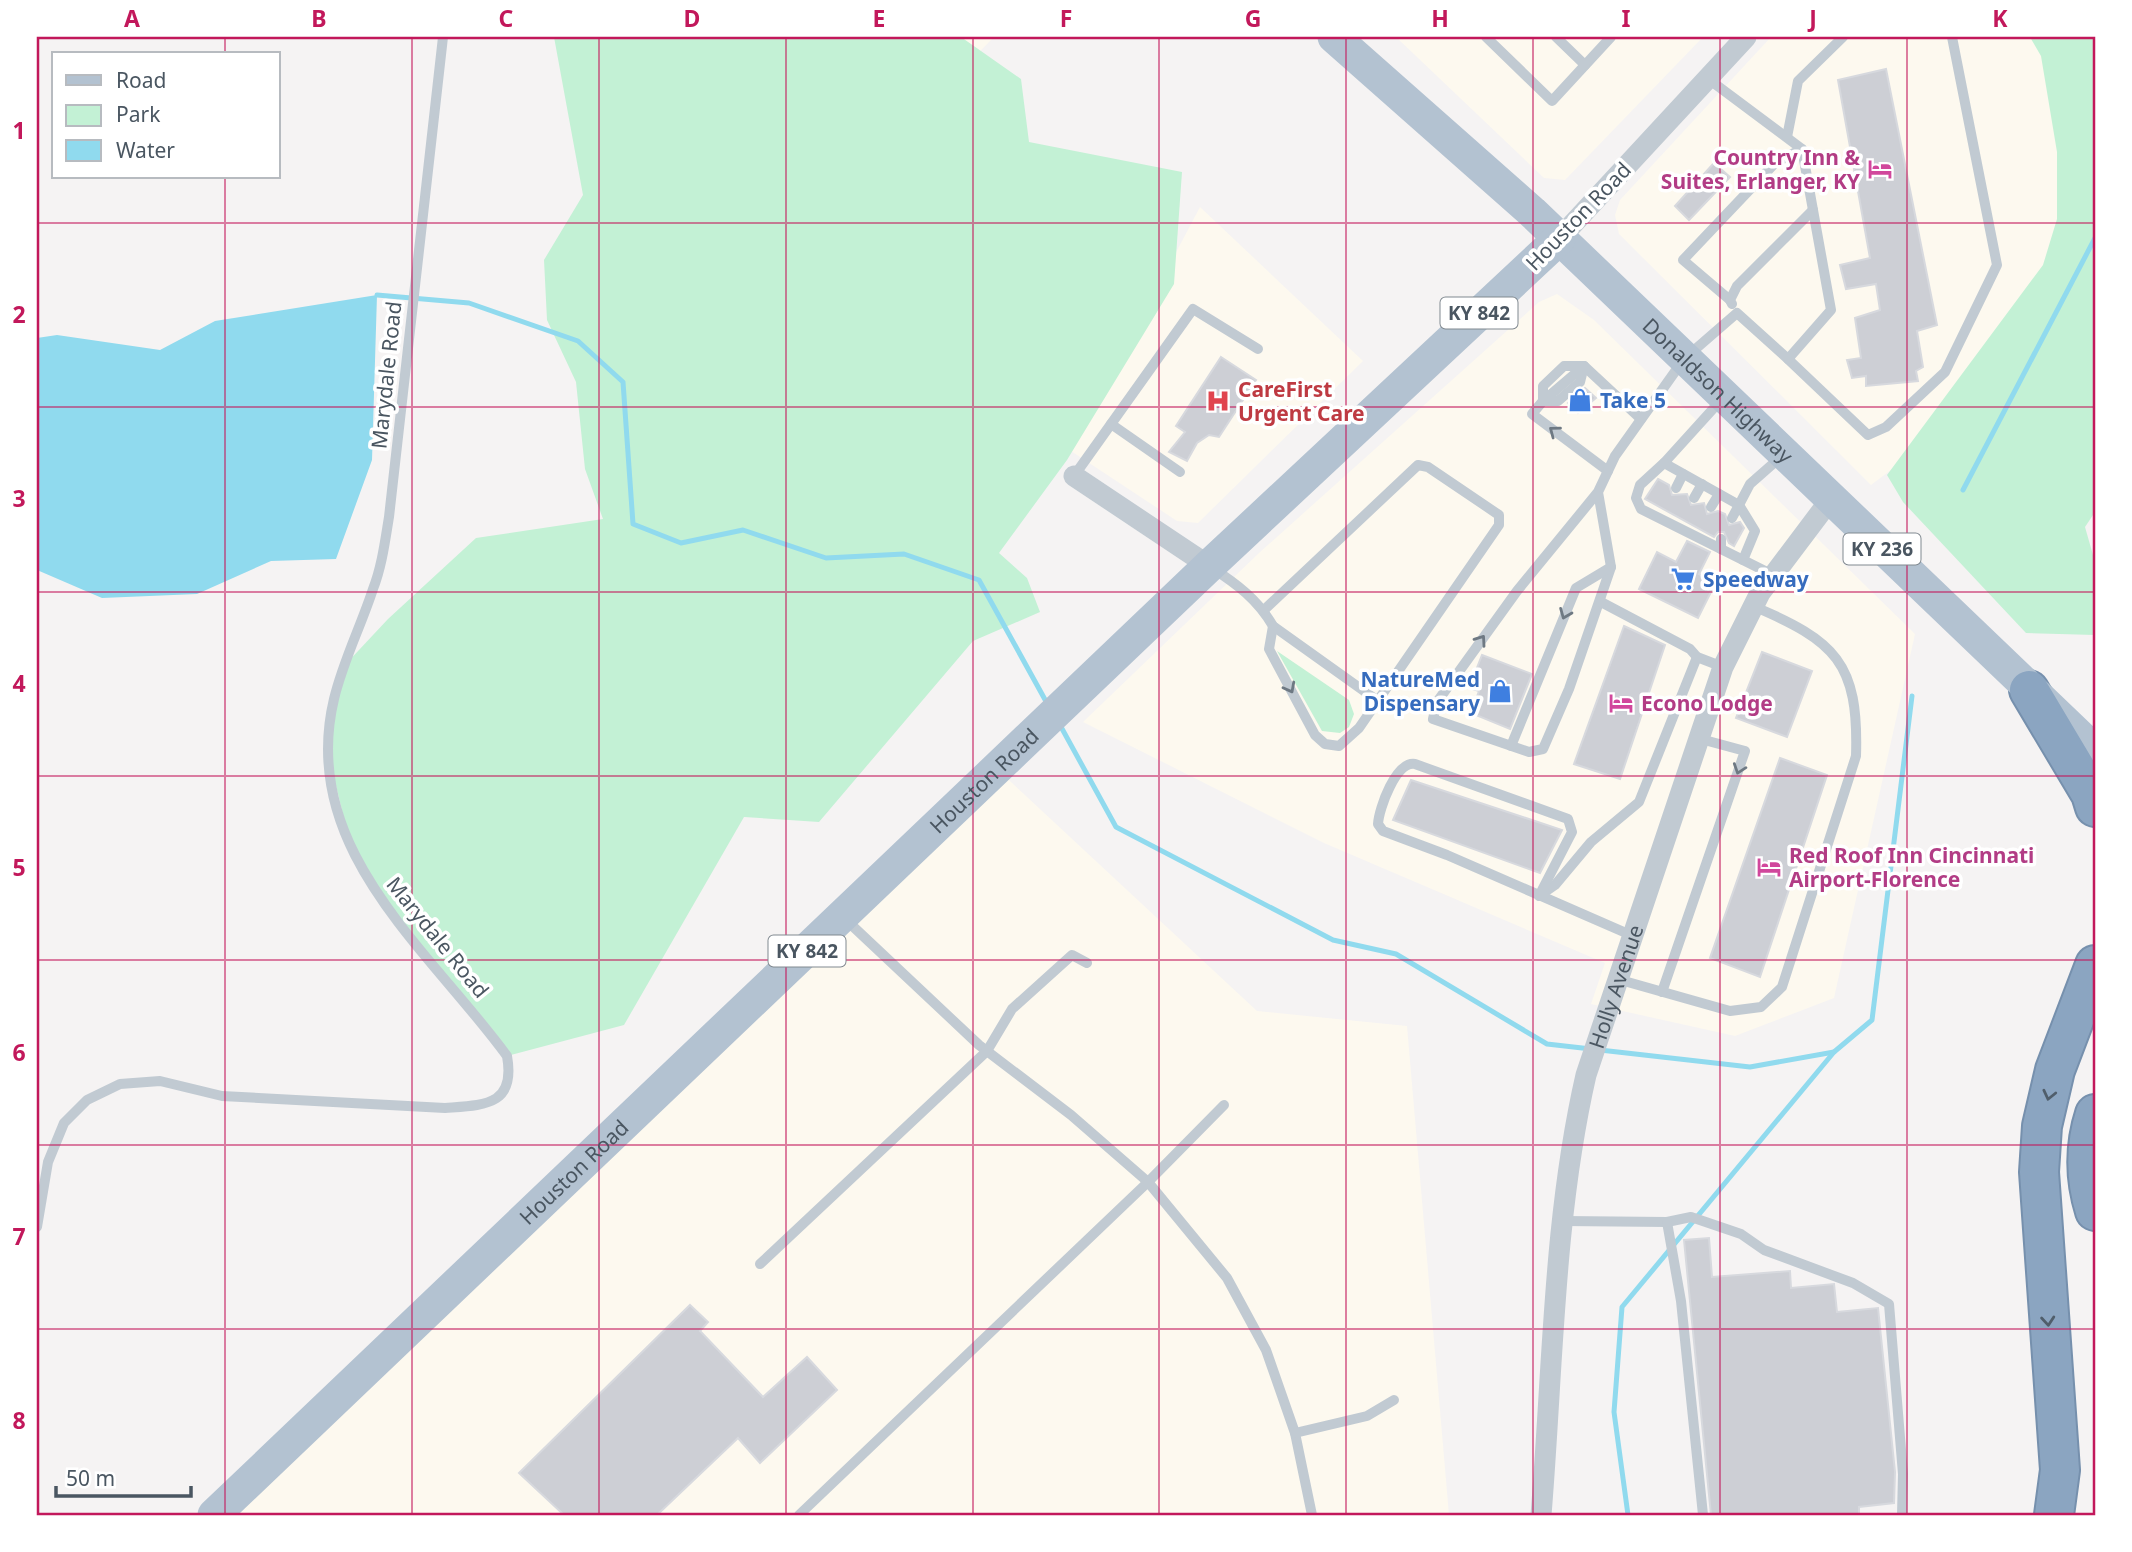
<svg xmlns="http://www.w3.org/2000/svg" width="2132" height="1552" viewBox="0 0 2132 1552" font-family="'Noto Sans',sans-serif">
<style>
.commercial{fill:#fdf9ef}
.green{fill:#c3f1d5}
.water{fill:#90daee}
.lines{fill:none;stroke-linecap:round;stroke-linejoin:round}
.stream{stroke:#90daee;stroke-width:5}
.building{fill:#cdcfd5;stroke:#d7d9de;stroke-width:2}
.motorway-casing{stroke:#7690ad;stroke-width:42}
.service{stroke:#c1cad2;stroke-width:10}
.minor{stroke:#c1cad2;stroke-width:21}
.primary{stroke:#b3c2d1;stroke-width:33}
.motorway{stroke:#8ba5c1;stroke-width:38}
.oneway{stroke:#6e7983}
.oneway2{stroke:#505e6b}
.grid{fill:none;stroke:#c2185b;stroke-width:2;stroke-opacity:0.55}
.labels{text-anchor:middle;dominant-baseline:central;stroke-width:7;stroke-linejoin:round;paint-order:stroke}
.shield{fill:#fff;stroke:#808990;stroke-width:2}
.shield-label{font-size:19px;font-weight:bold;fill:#4a5661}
.hotel-label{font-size:21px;font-weight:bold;fill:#b23c85;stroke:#fff;text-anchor:start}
.street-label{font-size:21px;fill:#4a5661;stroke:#fff}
.health-label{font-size:21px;font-weight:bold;fill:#be3a42;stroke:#fff;text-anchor:start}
.shop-label{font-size:21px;font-weight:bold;fill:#366cbe;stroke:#fff;text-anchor:start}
.neatline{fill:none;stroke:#c2185b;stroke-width:2.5}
.grid-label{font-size:23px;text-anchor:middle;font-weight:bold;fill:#c2185b}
</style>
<rect width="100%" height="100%" fill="#f5f3f3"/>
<!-- commercial -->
<g class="commercial">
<polygon points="922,37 994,37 954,78"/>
<polygon points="1396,37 1703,37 1565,180 1544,178"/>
<polygon points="1771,37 2095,37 2095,497 1957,420 1871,485 1619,234 1615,215 1620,200"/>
<polygon points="1200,207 1363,361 1198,523 1177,521 1071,451"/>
<polygon points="1557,294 1594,320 1915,634 1834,998 1735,1036 1591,1004 1605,963 1324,843 1083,722 1259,553 1539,302"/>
<polygon points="997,769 1257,1011 1407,1026 1449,1515 214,1515"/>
</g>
<!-- green -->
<g class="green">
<polygon points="554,37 961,37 1021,79 1029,142 1182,172 1174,284 1067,460 999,553 1027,578 1040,612 973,641 819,822 744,817 624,1025 507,1056 410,939 351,847 328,753 344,666 388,619 476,538 603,519 585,469 576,382 547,320 544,260 583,195"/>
<polygon points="2030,37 2095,37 2095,512 2085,527 2095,562 2095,635 2026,633 1903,502 1887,475 2043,265 2057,219 2057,152 2041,56"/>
<polygon points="1277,651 1349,700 1354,714 1349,727 1340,733 1322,731"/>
</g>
<!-- water -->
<polygon class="water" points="377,295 372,460 336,559 271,561 197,594 102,598 37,570 37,338 57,335 160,350 215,321"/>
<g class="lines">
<!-- stream -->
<g class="stream">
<polyline points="377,295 469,303 578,341 623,382 633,524 681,543 743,530 826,558 904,554 979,580 1048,705"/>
<polyline points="1963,490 2095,238"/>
<polyline points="1060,725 1116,827 1333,940 1396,954 1547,1044 1591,1049"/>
<polyline points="1600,1050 1750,1067 1834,1052"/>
<polyline points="1628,1515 1614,1412 1622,1307 1834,1052 1872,1020 1912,696"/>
</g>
</g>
<!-- building -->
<g class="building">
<polygon points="1886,69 1937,325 1917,331 1923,367 1916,371 1918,381 1866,386 1866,376 1852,378 1847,360 1861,358 1855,318 1880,310 1876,284 1846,289 1840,265 1870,258 1838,80"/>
<polygon points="1714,163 1730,177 1689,220 1675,206"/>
<polygon points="1221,357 1256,380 1219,437 1209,435 1197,443 1187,461 1169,452 1185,432 1176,426"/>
<polygon points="1585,388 1596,398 1578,413 1568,403"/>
<polygon points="1658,479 1669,485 1672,495 1687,494 1691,505 1704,503 1707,514 1718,511 1725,514 1729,525 1740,522 1744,528 1734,546 1729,543 1724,532 1718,532 1714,537 1645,499"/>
<polygon points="1687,541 1710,552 1699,574 1716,582 1698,618 1639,589 1657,552 1676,562"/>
<polygon points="1624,626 1665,645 1620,779 1574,764"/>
<polygon points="1762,652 1812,671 1787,737 1736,718"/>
<polygon points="1482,655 1532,674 1510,729 1471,713 1479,691 1469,688"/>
<polygon points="1780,758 1827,775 1760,977 1710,958"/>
<polygon points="1411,780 1562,830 1540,873 1393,820"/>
<polygon points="1709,1238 1712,1277 1790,1271 1791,1288 1834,1284 1837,1312 1878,1308 1895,1472 1894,1503 1859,1507 1859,1515 1711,1515 1684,1240"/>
<polygon points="690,1305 708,1322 700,1331 763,1397 807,1357 837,1390 760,1463 738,1438 657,1515 564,1515 519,1473"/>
</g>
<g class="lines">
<!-- motorway casing -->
<g class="motorway-casing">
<g id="motorway">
<polyline points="2029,690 2091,794 2095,807"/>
<path d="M2095,1114c-10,31 -10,65 0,97"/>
<polyline points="2054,1515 2060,1470 2039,1172 2042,1126 2055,1070 2095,965"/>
</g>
</g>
<!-- service -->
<g class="service">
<polyline points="1486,37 1552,101 1611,37"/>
<polyline points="1556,37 1585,65"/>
<polyline points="1707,78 1802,149 1831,310 1788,359 1868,435 1886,427 1945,372 1997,265 1952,37"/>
<polyline points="1787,137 1798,81 1843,37"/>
<polyline points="1730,300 1683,260 1776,162 1802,149"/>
<polyline points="1732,304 1730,300 1737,286 1813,210"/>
<polyline points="1722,399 1664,463 1739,505 1750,484 1783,455"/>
<polyline points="1543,401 1558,401 1580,382 1584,366"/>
<polyline points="1543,401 1584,366"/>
<polyline points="1111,424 1180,472"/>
<polyline points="1664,463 1640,485 1636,498 1641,509 1721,549"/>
<polyline points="1608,471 1532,414 1543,401 1543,386 1564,366 1584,366 1641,419"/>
<polyline points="1074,476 1193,309 1258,349"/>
<polyline points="1676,488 1683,474"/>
<polyline points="1598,492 1517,591 1437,702 1433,719 1529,752 1543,749 1569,689 1611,567 1598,492 1615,456 1684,359 1737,313 1788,359"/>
<polyline points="1694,498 1702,484"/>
<polyline points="1711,507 1719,494"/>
<polyline points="1732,518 1739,505 1755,531 1743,560"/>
<polyline points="1721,539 1721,549 1773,575"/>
<path d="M1212,568c25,16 46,32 61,58l105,75"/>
<polyline points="1601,602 1690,649 1697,657 1723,667"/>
<polyline points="1264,610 1418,465 1428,467 1499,515 1499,525 1359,728 1339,746 1325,744 1315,735 1269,649 1273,626"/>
<polyline points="1511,746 1576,588 1611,567"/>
<polyline points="1542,894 1555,885 1591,842 1639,802 1697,657"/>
<path d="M1539,896l33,-64 -4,-13 -153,-55c-19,-3 -36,44 -37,60l5,7 64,24 186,81"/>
<polyline points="844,918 979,1045 1071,1115 1148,1182 1227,1278 1266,1350 1295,1433 1312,1515"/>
<path d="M1617,979l113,32 31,-4 21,-20 74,-231c3,-94 -21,-115 -103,-150"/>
<polyline points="1662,992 1745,751 1697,738"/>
<polyline points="1563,1221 1667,1222 1691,1217 1741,1234 1764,1250 1853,1283 1889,1304 1903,1474 1902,1515"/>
<polyline points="1667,1222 1681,1301 1703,1515"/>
<path d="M37,1227l11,-65 16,-39 23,-23 33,-16 40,-3 62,15 223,12c39,-3 71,-2 62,-52 -78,-107 -209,-207 -173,-357 9,-38 27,-73 39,-110 9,-23 12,-48 16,-72l54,-480"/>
<polyline points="760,1264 987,1051 1012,1009 1072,955 1087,963"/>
<polyline points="1295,1433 1367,1416 1394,1400"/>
<polyline points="799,1515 1148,1182 1224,1105"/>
</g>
<!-- minor -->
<g class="minor">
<polyline points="1559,239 1746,37"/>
<polyline points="1074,476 1209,566"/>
<path id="s1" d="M1541,1515c12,-146 12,-296 45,-440l137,-408 37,-74 70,-93"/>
</g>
<!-- primary -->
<g class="primary">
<path id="s2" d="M1334,37l198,175 563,539"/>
<path id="s3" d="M214,1515l995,-949 350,-327"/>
</g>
<!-- motorway -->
<use href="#motorway" class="motorway"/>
</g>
<!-- one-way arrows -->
<defs><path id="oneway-chevron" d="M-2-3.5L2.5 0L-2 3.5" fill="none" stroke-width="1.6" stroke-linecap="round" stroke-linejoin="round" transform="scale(1.75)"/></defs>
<g class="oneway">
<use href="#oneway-chevron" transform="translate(1554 431) rotate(-143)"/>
<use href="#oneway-chevron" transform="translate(1565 614) rotate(112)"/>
<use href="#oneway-chevron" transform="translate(1481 640) rotate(-55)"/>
<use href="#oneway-chevron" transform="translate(1290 688) rotate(62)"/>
<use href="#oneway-chevron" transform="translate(1739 769) rotate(109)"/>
</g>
<g class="oneway2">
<use href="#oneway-chevron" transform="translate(2049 1095) rotate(103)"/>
<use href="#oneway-chevron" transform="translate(2048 1321) rotate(85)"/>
</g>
<!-- grid -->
<path class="grid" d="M225,37v17M412,37v1478M599,37v1478M786,37v1478M973,37v1478M1159,37v1478M1346,37v1478M1533,37v1478M1720,37v1478M1907,37v1478M225,177v1338M37,223h2058M37,407h2058M37,592h2058M37,776h2058M37,960h2058M37,1145h2058M37,1329h2058"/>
<!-- icons -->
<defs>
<g id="hotel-bare" transform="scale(1.89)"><path d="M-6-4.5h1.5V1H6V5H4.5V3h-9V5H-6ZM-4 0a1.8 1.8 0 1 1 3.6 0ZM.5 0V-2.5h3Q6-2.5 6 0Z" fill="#d1479c" stroke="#fff" stroke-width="2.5" paint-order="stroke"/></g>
<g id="shop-bare" transform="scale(1.89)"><path d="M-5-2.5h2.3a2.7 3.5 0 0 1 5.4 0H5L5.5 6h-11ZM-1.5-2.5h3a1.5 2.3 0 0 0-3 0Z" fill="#3f7fe0" stroke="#fff" stroke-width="2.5" paint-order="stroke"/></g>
<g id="hospital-bare" transform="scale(1.89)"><path d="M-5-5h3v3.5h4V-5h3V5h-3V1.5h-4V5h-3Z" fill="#e0444e" stroke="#fff" stroke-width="2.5" paint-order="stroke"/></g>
<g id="supermarket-bare" transform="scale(1.89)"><path d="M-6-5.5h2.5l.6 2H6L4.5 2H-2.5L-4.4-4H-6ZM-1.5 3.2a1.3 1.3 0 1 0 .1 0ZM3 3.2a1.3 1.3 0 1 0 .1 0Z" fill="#3f7fe0" stroke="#fff" stroke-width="2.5" paint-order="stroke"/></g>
</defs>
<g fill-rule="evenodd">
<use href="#hotel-bare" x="1880" y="169"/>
<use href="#shop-bare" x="1580" y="400"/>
<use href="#hospital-bare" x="1218" y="401"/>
<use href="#supermarket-bare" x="1683" y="579"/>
<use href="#shop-bare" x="1500" y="691"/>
<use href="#hotel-bare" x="1621" y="703"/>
<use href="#hotel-bare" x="1769" y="867"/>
</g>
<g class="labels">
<!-- shield labels -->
<g class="shield">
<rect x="1440.5" y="297.5" width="77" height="31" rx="5"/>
<rect x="1843.5" y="533.5" width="77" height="31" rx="5"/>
<rect x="768.5" y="935.5" width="77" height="31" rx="5"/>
</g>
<g class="shield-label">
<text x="1479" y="313">KY 842</text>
<text x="1882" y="549">KY 236</text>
<text x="807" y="951">KY 842</text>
</g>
<!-- hotel labels -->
<g class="hotel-label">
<text x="1860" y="157" text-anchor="end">Country Inn &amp;<tspan x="1860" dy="24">Suites, Erlanger, KY</tspan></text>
<text x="1641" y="703">Econo Lodge</text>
<text x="1789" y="855">Red Roof Inn Cincinnati<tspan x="1789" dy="24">Airport-Florence</tspan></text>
</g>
<!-- street labels -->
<g class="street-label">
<text transform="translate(1578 216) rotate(-46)">Houston Road</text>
<text transform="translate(386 375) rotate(-84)">Marydale Road</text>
<text stroke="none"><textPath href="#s2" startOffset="522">Donaldson Highway</textPath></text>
<text stroke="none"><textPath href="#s3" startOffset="1064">Houston Road</textPath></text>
<text transform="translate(438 937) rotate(51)">Marydale Road</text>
<text stroke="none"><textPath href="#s1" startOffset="536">Holly Avenue</textPath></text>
<text stroke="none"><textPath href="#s3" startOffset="497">Houston Road</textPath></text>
</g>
<!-- health labels -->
<g class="health-label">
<text x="1238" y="389">CareFirst<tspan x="1238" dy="24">Urgent Care</tspan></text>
</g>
<!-- shop labels -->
<g class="shop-label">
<text x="1600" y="400">Take 5</text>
<text x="1703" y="579">Speedway</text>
<text x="1480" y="679" text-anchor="end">NatureMed<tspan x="1480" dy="24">Dispensary</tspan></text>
</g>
</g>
<!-- border -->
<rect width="2132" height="1552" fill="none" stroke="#ffffff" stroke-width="77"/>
<!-- legend -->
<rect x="52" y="52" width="228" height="126" fill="#ffffff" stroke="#b7bbc0" stroke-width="2"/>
<rect x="66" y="75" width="35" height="10" fill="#b3c2d1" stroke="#b7bbc0" stroke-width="2"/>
<text x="116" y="88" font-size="21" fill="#4a5661">Road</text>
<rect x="66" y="105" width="35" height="21" fill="#c3f1d5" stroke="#b7bbc0" stroke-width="2"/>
<text x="116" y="122" font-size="21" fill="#4a5661">Park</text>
<rect x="66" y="140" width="35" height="21" fill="#90daee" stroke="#b7bbc0" stroke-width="2"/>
<text x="116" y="158" font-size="21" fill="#4a5661">Water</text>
<!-- scale -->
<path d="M56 1486v10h135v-10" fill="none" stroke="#4a5661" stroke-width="3.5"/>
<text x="66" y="1486" font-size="21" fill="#4a5661" stroke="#ffffff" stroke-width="5" paint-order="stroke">50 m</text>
<rect x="38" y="38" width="2056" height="1476" class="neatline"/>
<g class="grid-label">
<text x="132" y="27">A</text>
<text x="319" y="27">B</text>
<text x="506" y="27">C</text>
<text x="692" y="27">D</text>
<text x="879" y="27">E</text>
<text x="1066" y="27">F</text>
<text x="1253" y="27">G</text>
<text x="1440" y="27">H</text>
<text x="1626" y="27">I</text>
<text x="1813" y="27">J</text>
<text x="2000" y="27">K</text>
<text x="19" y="139">1</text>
<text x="19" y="323">2</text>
<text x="19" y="507">3</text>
<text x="19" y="692">4</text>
<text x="19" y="876">5</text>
<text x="19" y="1061">6</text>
<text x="19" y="1245">7</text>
<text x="19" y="1429">8</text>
</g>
</svg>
